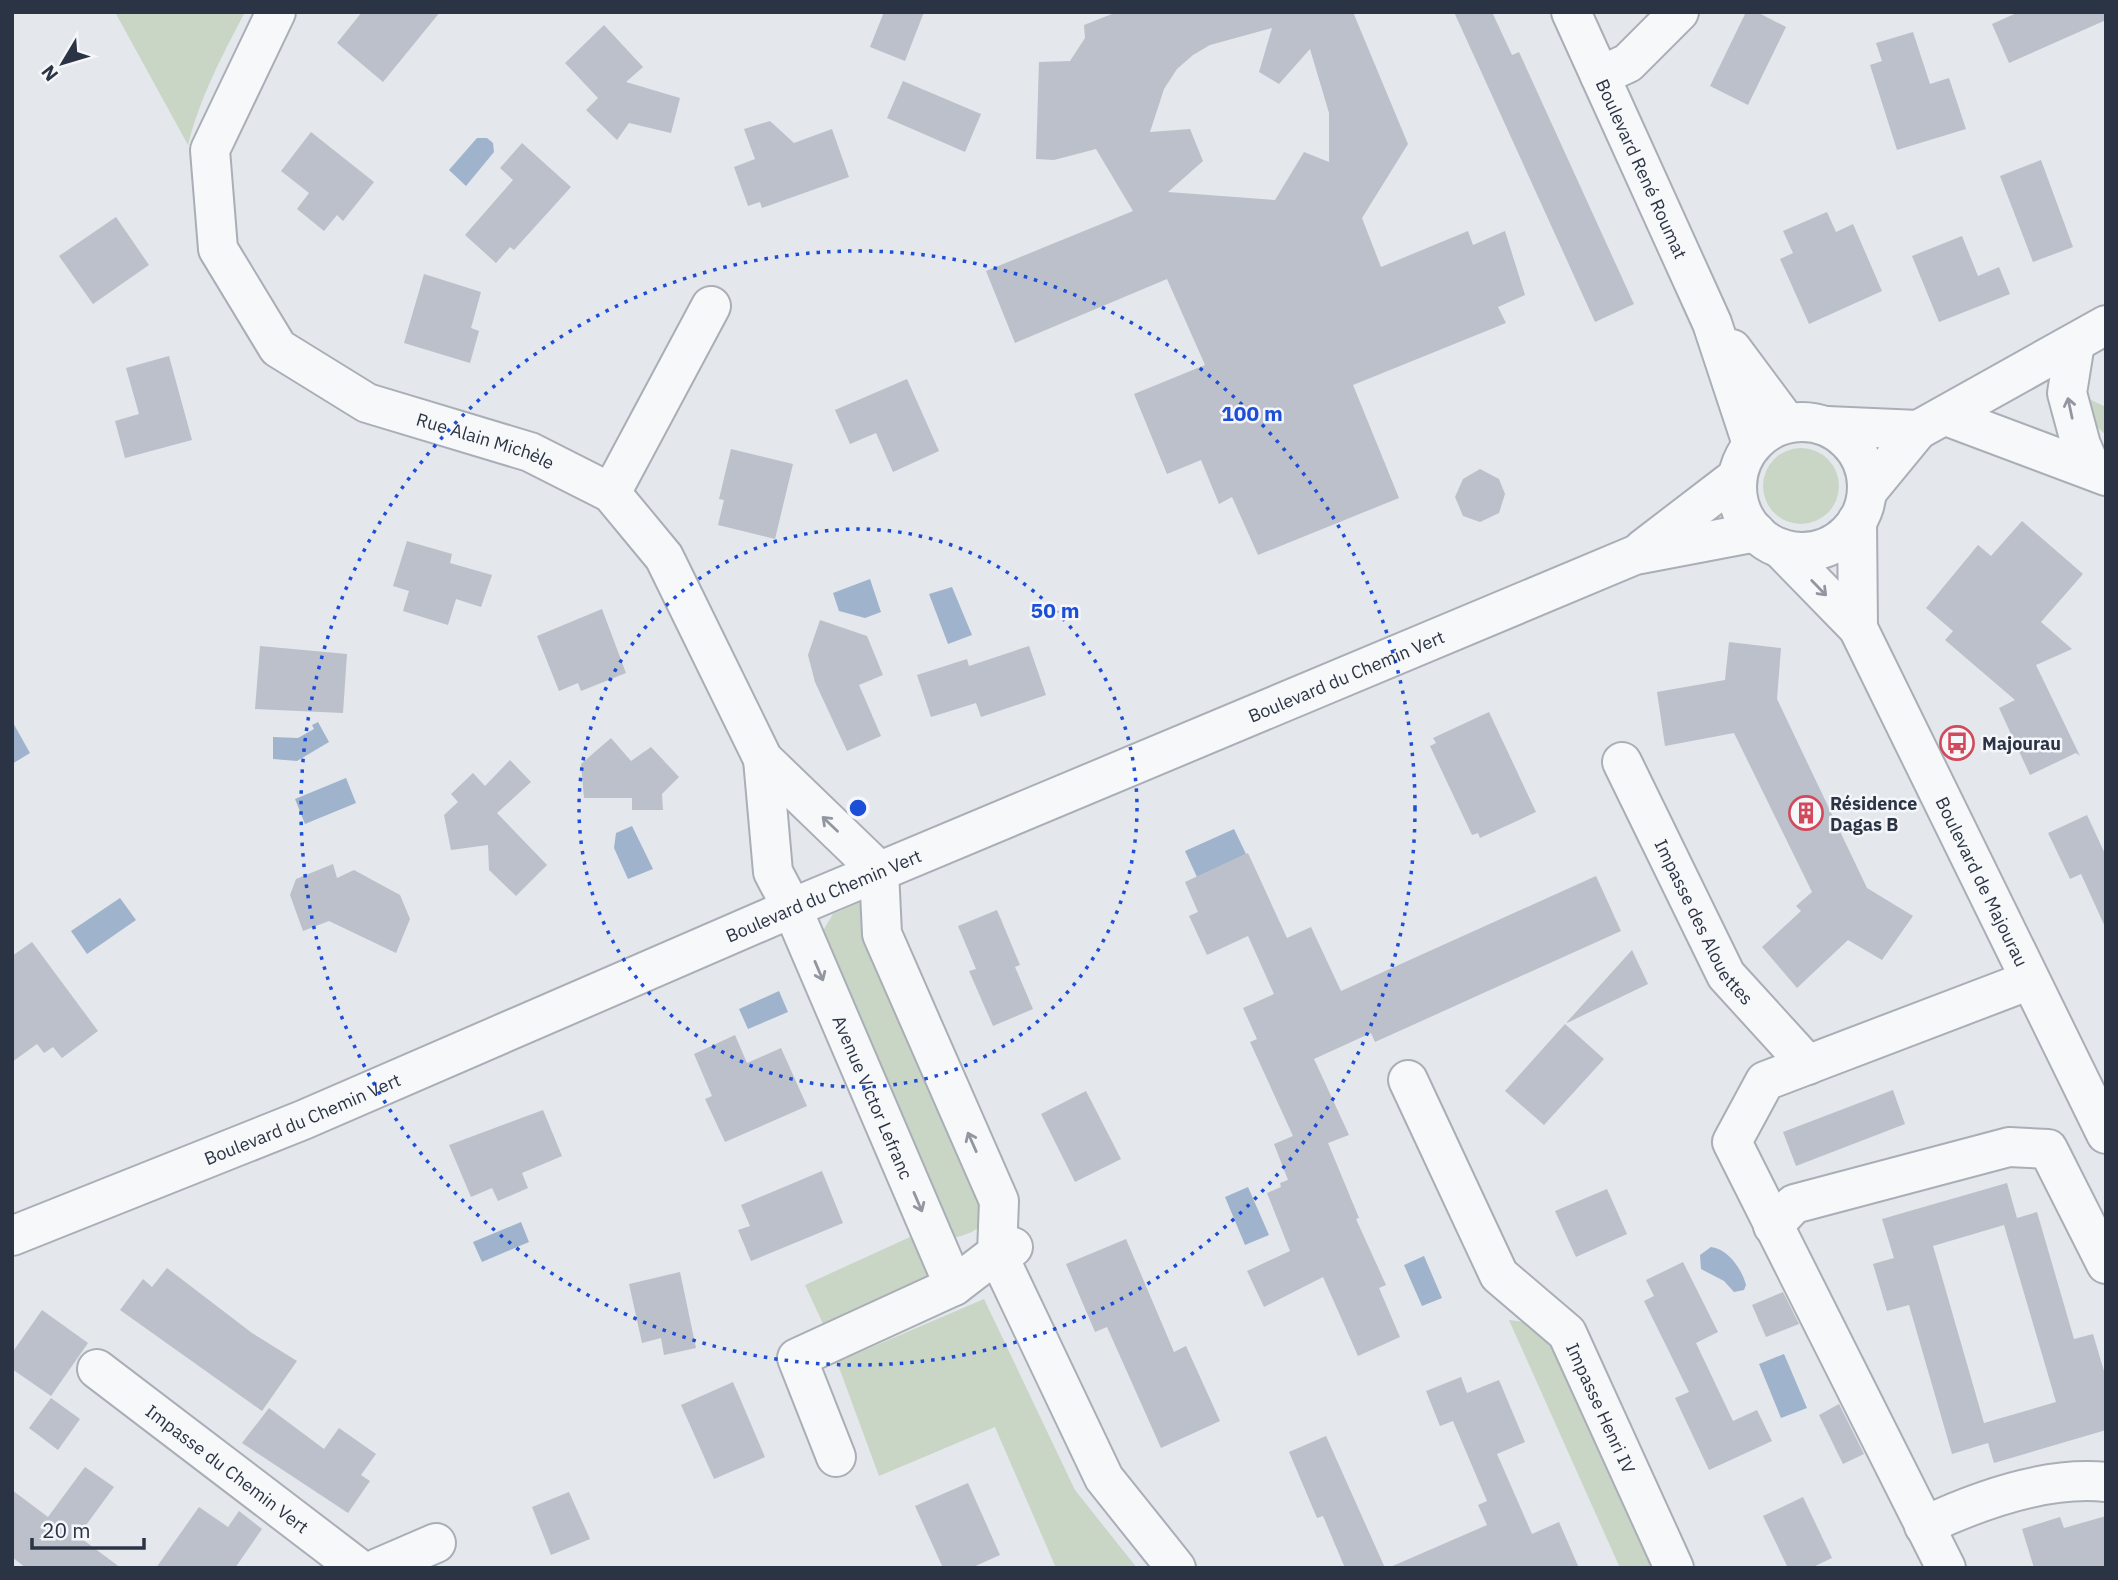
<svg xmlns="http://www.w3.org/2000/svg" width="2118" height="1580" viewBox="0 0 2118 1580" font-family="'IBM Plex Sans',sans-serif">
<style>
.green{fill:#c9d6c5}
.water{fill:#9fb4cc}
.building{fill:#bbc0ca;fill-rule:evenodd}
.lines{fill:none;stroke-linecap:round;stroke-linejoin:round}
.minor-casing{stroke:#a9aeb7;stroke-width:42}
.minor{stroke:#f7f8fa;stroke-width:38}
.oneway{stroke:#9196a0}
.ring{fill:none;stroke:#1d4ed8;stroke-width:3.5;stroke-dasharray:3.5 7}
.labels{text-anchor:middle;dominant-baseline:central;stroke-width:5;stroke-linejoin:round;paint-order:stroke}
.street-label{font-size:18px;fill:#2b3445;stroke:#f4f6f9}
.poi-label{font-size:18px;font-weight:bold;fill:#2b3445;stroke:#f4f6f9;text-anchor:start}
.centre{fill:#1d4ed8;stroke:#f4f6f9;stroke-width:3.5}
.ring-label{font-size:21px;text-anchor:middle;font-weight:bold;fill:#1d4ed8;stroke:#f4f6f9;stroke-width:5;stroke-linejoin:round;paint-order:stroke}
</style>
<rect width="100%" height="100%" fill="#e4e7ec"/>
<!-- green -->
<g class="green">
<path d="M115,12h130c-23,44 -45,85 -57,133z"/>
<polygon points="2087,398 2106,407 2106,435 2096,426 2084,404"/>
<circle cx="1801" cy="486" r="38"/>
<path d="M863,901l123,313c-5,17 -16,19 -32,24l-133,-304 12,-20z"/>
<polygon points="910,1237 934,1276 825,1328 805,1285"/>
<polygon points="984,1299 1075,1490 1137,1568 1056,1568 995,1427 879,1476 837,1362"/>
<polygon points="1509,1320 1533,1323 1565,1361 1653,1552 1649,1568 1620,1568"/>
</g>
<!-- water -->
<g class="water">
<polygon points="477,138 487,138 493,143 494,152 466,186 449,170"/>
<polygon points="870,579 881,612 865,618 839,611 833,593"/>
<polygon points="952,587 972,635 948,644 929,594"/>
<polygon points="12,721 30,753 12,764"/>
<polygon points="318,722 329,742 297,761 273,759 273,737 298,738 314,729 312,725"/>
<polygon points="346,778 356,803 305,824 295,799"/>
<polygon points="632,826 653,869 628,879 614,848 616,833"/>
<polygon points="1234,829 1246,854 1197,877 1185,851"/>
<polygon points="120,898 136,920 87,954 71,931"/>
<polygon points="779,991 788,1012 748,1029 739,1009"/>
<polygon points="1248,1187 1269,1235 1245,1245 1225,1197"/>
<polygon points="521,1222 529,1242 482,1262 473,1242"/>
<path d="M1711,1247c17,2 31,22 35,38l-2,5 -10,2 -10,-11 -23,-12 -1,-14z"/>
<polygon points="1424,1256 1442,1298 1422,1306 1404,1265"/>
<polygon points="1784,1354 1807,1408 1781,1418 1759,1364"/>
</g>
<!-- building -->
<g class="building">
<polygon points="362,12 440,12 383,82 337,43"/>
<polygon points="884,12 924,12 905,61 870,47"/>
<path d="M1117,12h236l55,132 -46,74 19,49 87,-36 5,14 32,-14 20,64 -27,12 8,16 -153,62 46,113 -141,57 -26,-58 -13,7 -18,-44 -34,14 -33,-80 71,-29 -38,-86 -152,64 -29,-72 147,-60 -37,-62 -42,11 -18,-1 3,-97 31,-1 15,-23 -1,-13zM1272,28l-13,44 20,12 31,-35 19,64v49l-25,-10 -29,48 -107,-8 35,-31 -13,-32 -40,3 14,-43 13,-20 16,-14 17,-10z"/>
<polygon points="1454,12 1492,12 1512,55 1519,52 1634,304 1595,322"/>
<polygon points="1746,12 1757,12 1786,27 1748,105 1710,86"/>
<polygon points="2019,12 2106,12 2106,20 2009,63 1992,24"/>
<polygon points="604,25 643,67 626,82 680,98 671,133 629,123 617,140 586,110 598,98 565,63"/>
<polygon points="1913,32 1930,84 1949,78 1966,129 1897,150 1870,65 1882,61 1876,43"/>
<polygon points="903,81 981,114 965,152 887,118"/>
<polygon points="770,121 794,143 832,129 849,177 762,208 760,202 748,206 734,167 755,159 744,129"/>
<polygon points="311,132 374,182 343,221 337,215 324,231 297,209 309,193 281,171"/>
<polygon points="522,143 571,187 514,250 510,247 496,263 465,235 513,180 500,168"/>
<polygon points="2041,160 2073,247 2033,262 2000,176"/>
<polygon points="1827,212 1836,232 1853,224 1882,291 1809,324 1780,259 1793,253 1783,231"/>
<polygon points="116,217 149,265 93,304 59,256"/>
<polygon points="1962,236 1978,276 1999,267 2010,294 1939,322 1912,256"/>
<polygon points="424,274 481,292 471,328 479,331 470,363 404,343"/>
<polygon points="169,356 192,440 125,458 115,421 139,414 126,368"/>
<polygon points="907,379 939,451 893,472 876,433 850,444 835,410"/>
<polygon points="731,449 793,464 775,539 718,525 724,500 719,499"/>
<polygon points="1480,469 1499,479 1505,494 1499,513 1480,522 1463,516 1455,497 1463,479"/>
<polygon points="2022,521 2083,574 2041,622 2072,649 2036,665 2080,756 2076,753 2030,775 1999,708 2015,700 1945,640 1953,631 1926,608 1978,545 1991,556"/>
<polygon points="407,541 452,554 450,563 492,575 481,607 456,599 448,625 403,611 409,591 393,586"/>
<polygon points="602,609 626,673 581,691 578,683 559,691 537,636"/>
<polygon points="820,620 867,636 883,675 859,685 881,736 847,751 815,682 808,655"/>
<polygon points="1729,642 1781,648 1777,699 1867,888 1913,916 1882,960 1848,940 1797,988 1762,947 1801,911 1796,906 1812,892 1734,733 1665,746 1657,692 1725,680"/>
<polygon points="260,646 347,654 343,713 255,709"/>
<polygon points="1029,646 1046,695 981,717 976,703 931,717 917,675 967,659 969,666"/>
<polygon points="1489,712 1536,812 1480,838 1478,833 1472,835 1430,746 1436,743 1433,738"/>
<polygon points="611,738 631,761 651,747 679,777 662,794 663,810 632,810 632,798 584,798 581,764"/>
<polygon points="510,760 531,782 497,813 547,865 516,896 489,870 488,845 451,850 444,815 458,802 451,794 473,773 485,786"/>
<polygon points="2087,815 2106,856 2106,929 2081,874 2070,879 2048,833"/>
<polygon points="1248,853 1287,938 1311,927 1341,991 1596,876 1621,931 1375,1042 1371,1033 1314,1059 1349,1135 1328,1143 1359,1218 1356,1219 1386,1285 1379,1288 1400,1337 1358,1356 1323,1277 1264,1307 1247,1271 1290,1251 1267,1193 1281,1187 1280,1183 1288,1180 1274,1144 1293,1136 1250,1042 1257,1039 1243,1008 1274,994 1248,936 1207,955 1189,916 1198,912 1185,882"/>
<polygon points="333,864 337,878 354,870 400,895 410,919 396,953 329,921 303,931 290,895 296,879"/>
<polygon points="997,910 1020,965 1015,967 1033,1009 993,1026 969,971 976,969 958,926"/>
<polygon points="32,942 98,1031 62,1058 53,1047 44,1053 37,1044 12,1062 12,956"/>
<polygon points="1632,950 1648,984 1567,1023 1567,1022"/>
<polygon points="1565,1024 1604,1059 1544,1125 1505,1091"/>
<polygon points="735,1035 747,1063 781,1048 807,1106 725,1142 705,1099 712,1096 694,1054"/>
<polygon points="1893,1090 1905,1124 1796,1166 1783,1132"/>
<polygon points="1086,1091 1121,1159 1075,1182 1041,1114"/>
<polygon points="543,1110 562,1156 522,1173 528,1188 498,1201 492,1188 471,1197 449,1145"/>
<polygon points="822,1171 843,1223 751,1261 738,1230 750,1226 741,1205"/>
<path d="M2007,1183l10,35 20,-6 37,127 19,-5 13,44v52l-112,33 -6,-20 -36,11 -43,-149 -22,6 -14,-47 21,-6 -12,-39zM2004,1225l52,177 -72,21 -51,-177z"/>
<polygon points="1607,1189 1627,1234 1576,1257 1555,1211"/>
<polygon points="1126,1239 1174,1352 1186,1346 1220,1421 1161,1448 1107,1327 1095,1332 1066,1264"/>
<polygon points="1683,1262 1718,1332 1696,1343 1733,1421 1757,1410 1772,1441 1709,1470 1675,1398 1689,1392 1644,1301 1654,1296 1646,1280"/>
<polygon points="167,1268 252,1333 297,1361 262,1411 120,1310 143,1279 152,1287"/>
<polygon points="680,1272 696,1348 664,1355 661,1338 642,1343 629,1284"/>
<polygon points="1783,1292 1799,1324 1766,1337 1752,1305"/>
<polygon points="42,1310 88,1343 51,1396 12,1369 12,1353"/>
<polygon points="1461,1377 1467,1393 1499,1380 1525,1442 1497,1454 1532,1534 1559,1522 1579,1568 1388,1568 1487,1525 1478,1505 1487,1501 1453,1421 1440,1426 1426,1391"/>
<polygon points="733,1382 765,1457 714,1479 681,1405"/>
<polygon points="51,1398 80,1419 58,1450 29,1428"/>
<polygon points="1839,1404 1864,1454 1843,1464 1819,1415"/>
<polygon points="269,1408 324,1449 339,1428 376,1454 361,1475 370,1481 348,1513 242,1443"/>
<polygon points="1326,1436 1385,1568 1345,1568 1323,1516 1317,1518 1289,1452"/>
<polygon points="85,1467 114,1487 78,1536 121,1568 26,1568 12,1557 12,1490 48,1517"/>
<polygon points="968,1483 1000,1555 971,1568 943,1568 915,1506"/>
<polygon points="569,1492 590,1539 551,1555 532,1507"/>
<polygon points="1803,1497 1832,1558 1811,1568 1788,1568 1763,1516"/>
<polygon points="199,1507 228,1527 239,1511 262,1529 235,1568 156,1568"/>
<polygon points="2106,1516 2106,1568 2034,1568 2022,1529 2060,1517 2064,1528"/>
</g>
<g class="lines">
<!-- minor casing -->
<g class="minor-casing">
<g id="minor">
<path id="s1" d="M276,12l-66,138 8,99 60,99 89,55 163,49 81,41 53,64 99,202 116,112 3,63 117,267 -2,52 -43,33 -157,72 39,99"/>
<path id="s2" d="M1571,12l141,311 40,121"/>
<polyline points="1600,76 1628,63 1679,12"/>
<polyline points="2075,343 2067,393 2081,445 2092,470"/>
<polyline points="1732,349 1787,423"/>
<polyline points="1946,416 2106,476"/>
<circle cx="1802" cy="487" r="65"/>
<polyline points="1827,426 1918,430"/>
<polyline points="1867,492 1918,430 2106,325"/>
<polyline points="611,493 711,306"/>
<polyline points="1857,521 1858,628"/>
<path id="s3" d="M1780,548l78,80 248,506"/>
<polyline points="1643,549 1737,477"/>
<path id="s4" d="M763,759l10,113 19,36 162,378"/>
<path id="s5" d="M1622,762l104,213 82,90"/>
<path id="s6" d="M1408,1080l91,195 68,58 107,235"/>
<polyline points="1773,1226 1794,1204 2009,1147 2048,1149 2106,1264"/>
<path id="s7" d="M12,1236l291,-116 489,-212 843,-353 121,-23"/>
<polyline points="1013,1247 997,1253 1104,1478 1176,1568"/>
<path id="s8" d="M97,1369l261,199"/>
<path d="M1924,1526c53,-25 123,-50 182,-44"/>
<polyline points="378,1568 436,1543"/>
<polyline points="1946,1568 1732,1142 1765,1081 2030,980"/>
</g>
</g>
<!-- minor -->
<use href="#minor" class="minor"/>
</g>
<!-- one-way arrows -->
<defs><path id="oneway-shaft" d="M-6 0H5M1.5-3L5.5 0L1.5 3" fill="none" stroke-width="1.6" stroke-linecap="round" stroke-linejoin="round" transform="scale(1.75)"/></defs>
<g class="oneway">
<use href="#oneway-shaft" transform="translate(2070 408) rotate(-102)"/>
<use href="#oneway-shaft" transform="translate(1819 588) rotate(46)"/>
<use href="#oneway-shaft" transform="translate(830 824) rotate(-136)"/>
<use href="#oneway-shaft" transform="translate(819 971) rotate(67)"/>
<use href="#oneway-shaft" transform="translate(972 1142) rotate(-114)"/>
<use href="#oneway-shaft" transform="translate(918 1202) rotate(67)"/>
</g>
<!-- distance rings -->
<g class="ring">
<circle cx="858" cy="808" r="279"/>
<circle cx="858" cy="808" r="557"/>
</g>
<!-- icons -->
<defs>
<g id="bus-ring" transform="scale(1.75)"><circle r="9.5" fill="#f4f6f9" stroke="#d1495b" stroke-width="1.5"/><path d="M-5-6H5V4H4V6H2V4H-2V6H-4V4H-5ZM-3.5-4V0h7V-4ZM-3.5 1.2v1.5H-2V1.2ZM2 1.2v1.5H3.5V1.2Z" fill="#d1495b"/></g>
<g id="building-ring" transform="scale(1.75)"><circle r="9.5" fill="#f4f6f9" stroke="#d1495b" stroke-width="1.5"/><path d="M-4-6H4V6H1V3H-1V6H-4ZM-2.5-4.3h1.7v1.8h-1.7ZM.8-4.3h1.7v1.8H.8ZM-2.5-1h1.7V.8h-1.7ZM.8-1h1.7V.8H.8Z" fill="#d1495b"/></g>
</defs>
<g fill-rule="evenodd">
<use href="#bus-ring" x="1957" y="743"/>
<use href="#building-ring" x="1806" y="813"/>
</g>
<g class="labels">
<!-- street labels -->
<g class="street-label">
<text stroke="none"><textPath href="#s2" startOffset="172">Boulevard René Roumat</textPath></text>
<text stroke="none"><textPath href="#s1" startOffset="597">Rue Alain Michèle</textPath></text>
<text stroke="none"><textPath href="#s7" startOffset="1447">Boulevard du Chemin Vert</textPath></text>
<text stroke="none"><textPath href="#s3" startOffset="394">Boulevard de Majourau</textPath></text>
<text stroke="none"><textPath href="#s7" startOffset="880">Boulevard du Chemin Vert</textPath></text>
<text stroke="none"><textPath href="#s5" startOffset="180">Impasse des Alouettes</textPath></text>
<text stroke="none"><textPath href="#s4" startOffset="360">Avenue Victor Lefranc</textPath></text>
<text stroke="none"><textPath href="#s7" startOffset="313">Boulevard du Chemin Vert</textPath></text>
<text stroke="none"><textPath href="#s6" startOffset="387">Impasse Henri IV</textPath></text>
<text stroke="none"><textPath href="#s8" startOffset="164">Impasse du Chemin Vert</textPath></text>
</g>
<!-- poi labels -->
<g class="poi-label">
<text x="1982" y="743">Majourau</text>
<text x="1830" y="803">Résidence<tspan x="1830" dy="21">Dagas B</tspan></text>
</g>
</g>
<circle cx="858" cy="808" r="10" class="centre"/>
<g class="ring-label">
<text x="1252" y="421">100 m</text>
<text x="1055" y="618">50 m</text>
</g>
<!-- border -->
<rect width="2118" height="1580" fill="none" stroke="#2b3445" stroke-width="28"/>
<!-- north arrow -->
<g transform="translate(63 63) rotate(232)" stroke="#f4f6f9" stroke-width="5" paint-order="stroke">
<path d="M0-5L12 26L0 18L-12 26Z" fill="#2b3445"/>
<text y="-10" font-size="19" font-weight="bold" text-anchor="middle" fill="#2b3445">N</text>
</g>
<!-- scale -->
<path d="M32 1538v10h112v-10" fill="none" stroke="#2b3445" stroke-width="3.5"/>
<text x="42" y="1538" font-size="21" fill="#2b3445" stroke="#f4f6f9" stroke-width="5" paint-order="stroke">20 m</text>
</svg>
